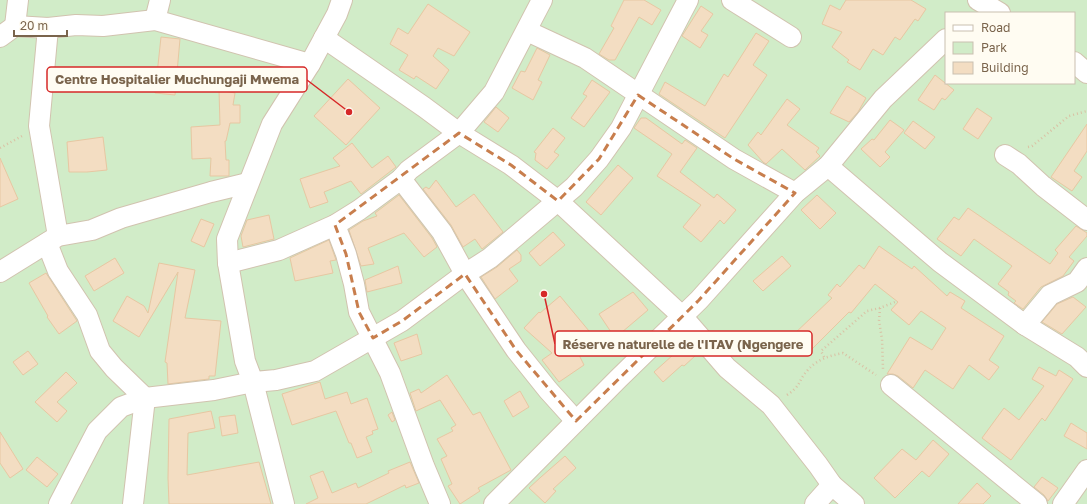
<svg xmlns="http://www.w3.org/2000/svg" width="1087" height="504" viewBox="0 0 1087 504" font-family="'Golos Text',sans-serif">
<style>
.green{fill:#d1ecc8;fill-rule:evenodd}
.building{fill:#f3ddc2;stroke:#e7c7a2}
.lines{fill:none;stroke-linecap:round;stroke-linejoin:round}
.minor-casing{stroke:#d1c3af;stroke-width:22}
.path{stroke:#d9c1a4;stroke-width:2.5;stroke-dasharray:1 3;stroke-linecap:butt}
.minor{stroke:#fff;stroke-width:20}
.marked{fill:none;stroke:#c87e4d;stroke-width:3;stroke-dasharray:8 5;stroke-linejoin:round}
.leader{fill:none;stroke:#d62828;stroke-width:1.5}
.callout-dot{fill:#d62828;stroke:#fffcf2;stroke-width:1.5}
.callout{fill:#fffcf2;stroke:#d62828;stroke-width:1.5}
.callout-label{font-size:13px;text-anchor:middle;font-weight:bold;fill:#7a644c}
</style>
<rect width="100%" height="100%" fill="#fdf9eb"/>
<!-- green -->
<path class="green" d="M0,0h1087v504h-1087zM946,13h128v70h-128z"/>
<!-- building -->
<g class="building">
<polygon points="624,0 644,0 661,10 652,25 639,17 615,60 609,60 599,54 614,28 611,26"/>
<polygon points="846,0 911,0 926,9 918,21 915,19 900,40 895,37 883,55 873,49 860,70 847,62 849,60 832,47 842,32 822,24 830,5 840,10"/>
<polygon points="428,4 470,32 454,56 438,48 433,56 449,70 436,89 416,76 414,79 399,70 408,55 390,44 398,28 408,34"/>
<polygon points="701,6 713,14 701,31 708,35 700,48 682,36"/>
<polygon points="756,33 769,41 753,65 767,75 725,138 659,94 665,82 705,106 724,74 728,77"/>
<polygon points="161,37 180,39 175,95 155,93"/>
<polygon points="537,48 550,55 538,80 542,82 533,100 512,88 521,71 525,72"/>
<polygon points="935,75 954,90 945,100 942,98 934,110 918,100"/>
<polygon points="348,79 380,108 346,145 314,116"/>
<polygon points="592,80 610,92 584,127 571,118 587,96 583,94"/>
<polygon points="847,86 866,98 858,112 849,122 830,113"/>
<polygon points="219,90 235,93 233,105 240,105 240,123 230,123 226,141 225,141 226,160 229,160 229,176 210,176 211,158 192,159 191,127 220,125"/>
<polygon points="787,99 800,109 787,125 819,148 816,152 820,156 805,170 782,149 766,164 763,162 748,145 758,132 761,135"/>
<polygon points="496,107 509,118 498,132 484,122"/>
<polygon points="977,108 992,118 978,139 963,129"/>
<polygon points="641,118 646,118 682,144 685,140 697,148 680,172 714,198 717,194 736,210 724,224 720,220 701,242 683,227 701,205 657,176 672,154 634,128"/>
<polygon points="890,120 904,130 885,152 890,157 880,167 861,149 872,139 874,140"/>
<polygon points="913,121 935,137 925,149 904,133"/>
<polygon points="1087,124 1087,151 1074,171 1082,177 1072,191 1051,177"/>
<polygon points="553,128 565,138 554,152 559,155 547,169 535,160 536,153 534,152"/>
<polygon points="103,137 107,170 87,172 69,172 67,142"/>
<polygon points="352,143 372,168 388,156 396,167 361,194 351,181 324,192 328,202 310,208 300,179 340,166 333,158"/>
<polygon points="0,158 18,199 0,207"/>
<polygon points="618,165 633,178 601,215 586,202"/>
<polygon points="436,180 456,207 474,194 503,232 482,249 475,239 463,247 451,225 423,189 426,187 429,189"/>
<polygon points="399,195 432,238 437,247 424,257 404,233 368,248 374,264 361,266 349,230 363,221 377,216 375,213"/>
<polygon points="817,195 836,213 820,229 801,210"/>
<polygon points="968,208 1050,264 1058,253 1055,250 1076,226 1087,233 1087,236 1069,257 1074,261 1063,276 1041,287 1023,309 1014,303 1016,301 1008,295 1009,292 998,284 1012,266 974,239 961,256 937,239 954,217 959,220"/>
<polygon points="269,215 274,239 243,247 241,236 247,220"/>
<polygon points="201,219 214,224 204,247 191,241"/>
<polygon points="553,232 565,245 540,266 529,253"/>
<polygon points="329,240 336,260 330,261 333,273 295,281 290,258"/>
<polygon points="879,246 912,269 914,266 947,296 950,292 965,301 961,308 1004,336 989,360 999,367 989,380 969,365 953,389 925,370 913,388 898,376 893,374 887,374 910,337 932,350 946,328 921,311 909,325 891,310 898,302 875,284 851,313 849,312 809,352 793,335 832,298 828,295 837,284 840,287 859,265 864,269"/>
<polygon points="517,250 521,255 521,261 509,269 518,281 495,299 481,277 497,267"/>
<polygon points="782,256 791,266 763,291 753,281"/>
<polygon points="115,258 124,273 94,291 85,276"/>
<polygon points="159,263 195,270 185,318 221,321 215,376 209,376 209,379 168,384 167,363 165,362 178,272 139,337 113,321 127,296 144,306 148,313"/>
<polygon points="398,266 402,283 367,292 365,280"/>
<polygon points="46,273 77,321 59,334 47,317 48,316 29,283"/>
<polygon points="633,292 648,310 615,338 599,314"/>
<polygon points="560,296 589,331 573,343 584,365 559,382 542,360 552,353 524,328 539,312 540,313"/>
<polygon points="1073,297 1086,307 1062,334 1042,322 1057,304"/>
<polygon points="417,334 422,354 401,361 394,343"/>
<polygon points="683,342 685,345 689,342 698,352 694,355 695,356 684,366 682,365 663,382 654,372 673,355 671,353"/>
<polygon points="28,351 38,364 23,375 13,362"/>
<polygon points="1039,367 1056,376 1059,370 1073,379 1045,421 1042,418 1011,460 982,438 1004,408 1019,420 1044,386 1032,379"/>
<polygon points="66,372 77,383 57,402 67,411 57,422 35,402"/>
<polygon points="447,375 473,415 480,412 511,470 478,488 480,491 460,504 448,486 452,484 441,459 447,456 437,439 453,431 451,428 456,425 440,400 416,411 410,393 419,389 421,393"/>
<polygon points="320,382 325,399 347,392 351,404 367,398 378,429 372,431 373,434 366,437 372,452 357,458 351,443 349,443 336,411 292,425 282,394"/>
<polygon points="520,391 529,407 513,417 504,401"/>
<polygon points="211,411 215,428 188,433 187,475 259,462 271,504 169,504 168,478 169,419"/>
<polygon points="392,412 395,420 392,422 388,415"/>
<polygon points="235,415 238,433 222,436 219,417"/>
<polygon points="1071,423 1087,433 1087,449 1064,436"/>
<polygon points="0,432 23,469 10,478 0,463"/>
<polygon points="933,440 949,454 929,477 922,471 895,498 874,478 902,449 916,460"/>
<polygon points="565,456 576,468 553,489 556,491 545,503 529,488 541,477"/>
<polygon points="37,457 58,474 47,487 26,470"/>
<polygon points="410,462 419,483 406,488 405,485 366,504 306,504 318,498 310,476 323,471 332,493 356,483 358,488 389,473 388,471"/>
<polygon points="1042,477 1058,488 1048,501 1044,495 1034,487"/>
<polygon points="977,483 991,496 983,504 958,504"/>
</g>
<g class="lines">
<!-- minor casing -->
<g class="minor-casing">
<g id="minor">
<polyline points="732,0 791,37"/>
<polyline points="978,0 1000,13"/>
<polyline points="155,20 160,0"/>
<polyline points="15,26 18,0"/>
<polyline points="48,28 39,126 58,236"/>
<polyline points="527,31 585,58 734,159 795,193"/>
<polyline points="0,37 15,26 48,28 76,25 103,26 155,20 310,64"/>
<polyline points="324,38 424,107 459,133 511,165 558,201 682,316 727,368 771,405 818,465 832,485 854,504"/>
<polyline points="1074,62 1087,73"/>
<polyline points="1005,155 1019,164 1043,186 1087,220"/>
<polyline points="828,166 940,262 1025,325 1077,357 1087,367"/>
<polyline points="401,179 442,232 465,274 516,350 548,390 576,421"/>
<polyline points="335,225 346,254 354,284 359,312 390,373 424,466 440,504"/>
<polyline points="47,243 58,271 87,315 100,351 114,368 145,398 133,504"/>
<polyline points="228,263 279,250 335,225 359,210 401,179 409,170 459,133 494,92 542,0"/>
<polyline points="0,272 58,236 92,230 121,218 211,192 248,183"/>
<polyline points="1025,325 1050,295 1077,282 1087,268"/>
<polyline points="891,385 1037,504"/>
<polyline points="59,504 97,431 121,407 145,398 214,390 253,382 276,380 315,371 402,321 465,274 490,258 574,187 599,159 621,128 688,0"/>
<polyline points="284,504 253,382 245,361 228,263 227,239 272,124 310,64 337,14 342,0"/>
<polyline points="494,504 618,379 699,300 795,193 828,166 883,99 946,39"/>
<polyline points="815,504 832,485"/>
<polyline points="1063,504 1087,470"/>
</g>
</g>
<!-- path -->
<g class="path">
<polyline points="1028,147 1032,146 1069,116 1087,111"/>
<polyline points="0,148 22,136"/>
<polyline points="880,308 879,321 882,339 883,369"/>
<polyline points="824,357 821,351 867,311 880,308 895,302"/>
<path d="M787,395c14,-9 11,-14 20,-24 10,-12 22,-15 36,-18l33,22"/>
</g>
<!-- minor -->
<use href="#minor" class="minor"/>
</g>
<!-- marked area -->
<path class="marked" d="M638,95l96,64 61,34 -96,107 -123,121 -60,-71 -51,-76 -63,47 -29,17 -14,-26 -13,-58 -11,-29 124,-92 52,32 47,36 41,-42z"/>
<!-- callouts -->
<path class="leader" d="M349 112L307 80M544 294L555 344"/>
<g class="callout-dot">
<circle cx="349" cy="112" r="4"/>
<circle cx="544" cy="294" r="4"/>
</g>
<g class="callout">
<rect x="47" y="67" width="260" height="25" rx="4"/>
<rect x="555" y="331" width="257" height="25" rx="4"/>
</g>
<g class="callout-label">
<text x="177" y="84">Centre Hospitalier Muchungaji Mwema</text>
<text x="683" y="349">Réserve naturelle de l'ITAV (Ngengere</text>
</g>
<!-- legend -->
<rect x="945" y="12" width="130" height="72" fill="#fffcf2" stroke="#cabfb0"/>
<rect x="953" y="25" width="20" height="6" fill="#ffffff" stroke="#cabfb0"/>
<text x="981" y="32" font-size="12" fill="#7a644c">Road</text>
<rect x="953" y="42" width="20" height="12" fill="#d1ecc8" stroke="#cabfb0"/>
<text x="981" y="52" font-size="12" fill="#7a644c">Park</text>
<rect x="953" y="62" width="20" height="12" fill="#f3ddc2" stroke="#cabfb0"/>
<text x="981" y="72" font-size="12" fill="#7a644c">Building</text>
<!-- scale -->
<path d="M14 30v6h53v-6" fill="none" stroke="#7a644c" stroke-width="2"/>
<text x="20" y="30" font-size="12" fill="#7a644c" stroke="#fffcf2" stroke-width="3" paint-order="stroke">20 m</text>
</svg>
